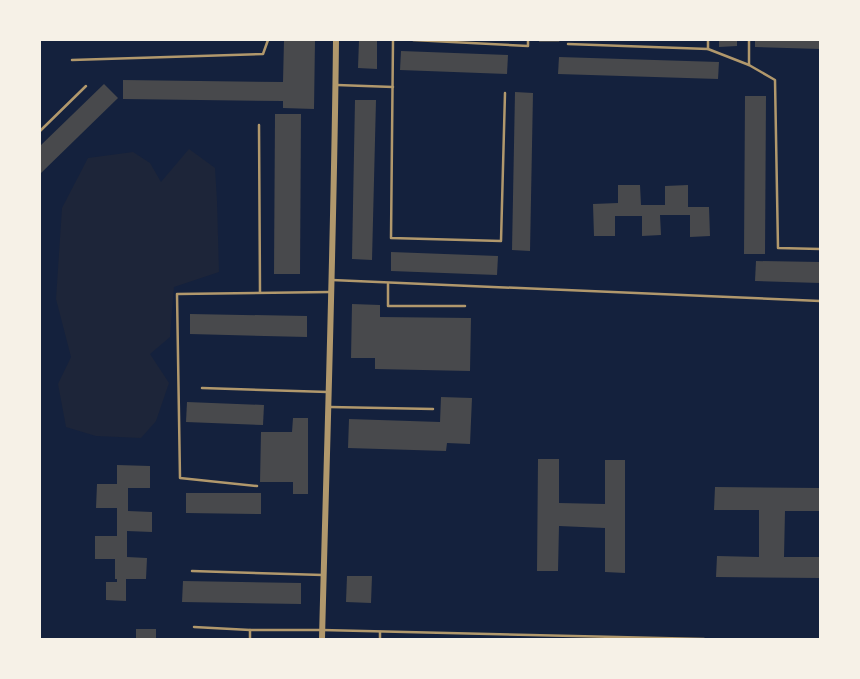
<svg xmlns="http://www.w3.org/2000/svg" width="860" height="679" viewBox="0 0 860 679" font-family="'Open Sans',sans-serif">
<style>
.green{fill:#1d2539}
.building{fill:#48494c}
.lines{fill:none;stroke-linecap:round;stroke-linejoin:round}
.service{stroke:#b1986c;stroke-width:2.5}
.tertiary{stroke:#b1986c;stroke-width:6}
</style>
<rect width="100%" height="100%" fill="#14213d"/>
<!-- green -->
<polygon class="green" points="189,149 215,168 217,201 219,272 174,287 170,337 150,354 169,383 156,421 141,438 96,436 66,427 58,384 71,357 56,299 62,208 88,158 133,152 150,163 161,182"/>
<!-- building -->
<g class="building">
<polygon points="284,40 315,40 314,109 283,108 283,101 123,99 123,80 283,82"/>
<polygon points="359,40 377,40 377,69 358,68"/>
<polygon points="539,40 560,40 559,42 539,42"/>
<polygon points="719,40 737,40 737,46 719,47"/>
<polygon points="755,40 820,40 820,49 755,47"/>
<polygon points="401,51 508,55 507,74 400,70"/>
<polygon points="559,57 719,62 718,79 558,74"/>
<polygon points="104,84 118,98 40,174 40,146"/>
<polygon points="515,92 533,93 530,251 512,250"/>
<polygon points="745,96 766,96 765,254 744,254"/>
<polygon points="355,100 376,100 372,260 352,259"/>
<polygon points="275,114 301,114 300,274 274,274"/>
<polygon points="618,185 640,185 641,205 665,205 665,186 688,185 688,207 709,207 710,236 690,237 690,215 660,215 661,235 642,236 642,216 615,216 615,236 594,236 593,204 618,203"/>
<polygon points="391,252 498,256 497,275 391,271"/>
<polygon points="756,261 820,262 820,283 755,281"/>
<polygon points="352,304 380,305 380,317 471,318 470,371 375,369 375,358 351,358"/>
<polygon points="190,314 307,316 307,337 190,334"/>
<polygon points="441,397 472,398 470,444 447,443 446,451 348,448 349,419 440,422"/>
<polygon points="187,402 264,405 263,425 186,422"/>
<polygon points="293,418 308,418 308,494 293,494 293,482 260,482 261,432 292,432"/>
<polygon points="538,459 559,459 559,503 605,504 605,460 625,460 625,573 605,572 605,528 559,526 558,571 537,571"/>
<polygon points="117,465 150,466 150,488 128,488 128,511 152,512 152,532 127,531 127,557 147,558 146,579 126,579 126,601 106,600 106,582 117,582 117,579 115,579 115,559 95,559 95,536 117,536 117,508 96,508 97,484 117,484"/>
<polygon points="715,487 820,488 820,511 785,511 784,557 820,557 820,578 716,577 717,556 759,557 759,510 714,510"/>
<polygon points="186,493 261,493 261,514 186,513"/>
<polygon points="347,576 372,576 371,603 346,602"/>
<polygon points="183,581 301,583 301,604 182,602"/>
<rect x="136" y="629" width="20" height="10"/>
</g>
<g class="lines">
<!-- service -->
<g class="service">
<polyline points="393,40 391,238 501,241 505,93"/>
<polyline points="413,40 528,46 528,40"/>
<polyline points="568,44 708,49 708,40"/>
<polyline points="708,49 749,65 775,80 778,248 820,249"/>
<polyline points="72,60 263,54 268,40"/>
<polyline points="749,65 749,40"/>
<polyline points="337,85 393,87"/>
<polyline points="259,125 260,292"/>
<polyline points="40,131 86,86"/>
<polyline points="332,280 820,301"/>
<polyline points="388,284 388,306 465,306"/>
<polyline points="202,388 328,392"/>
<polyline points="330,407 433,409"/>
<polyline points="257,486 180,478 177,294 330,292"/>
<polyline points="192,571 323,575"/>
<polyline points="194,627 250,630 322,630 704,639"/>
<polyline points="250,639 250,630"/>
<polyline points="380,639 380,632"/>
</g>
<!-- tertiary -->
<path class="tertiary" d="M322,639c5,-200 12,-399 14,-599"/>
</g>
<!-- border -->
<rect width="860" height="679" fill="none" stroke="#f6f1e7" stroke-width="82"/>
</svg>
